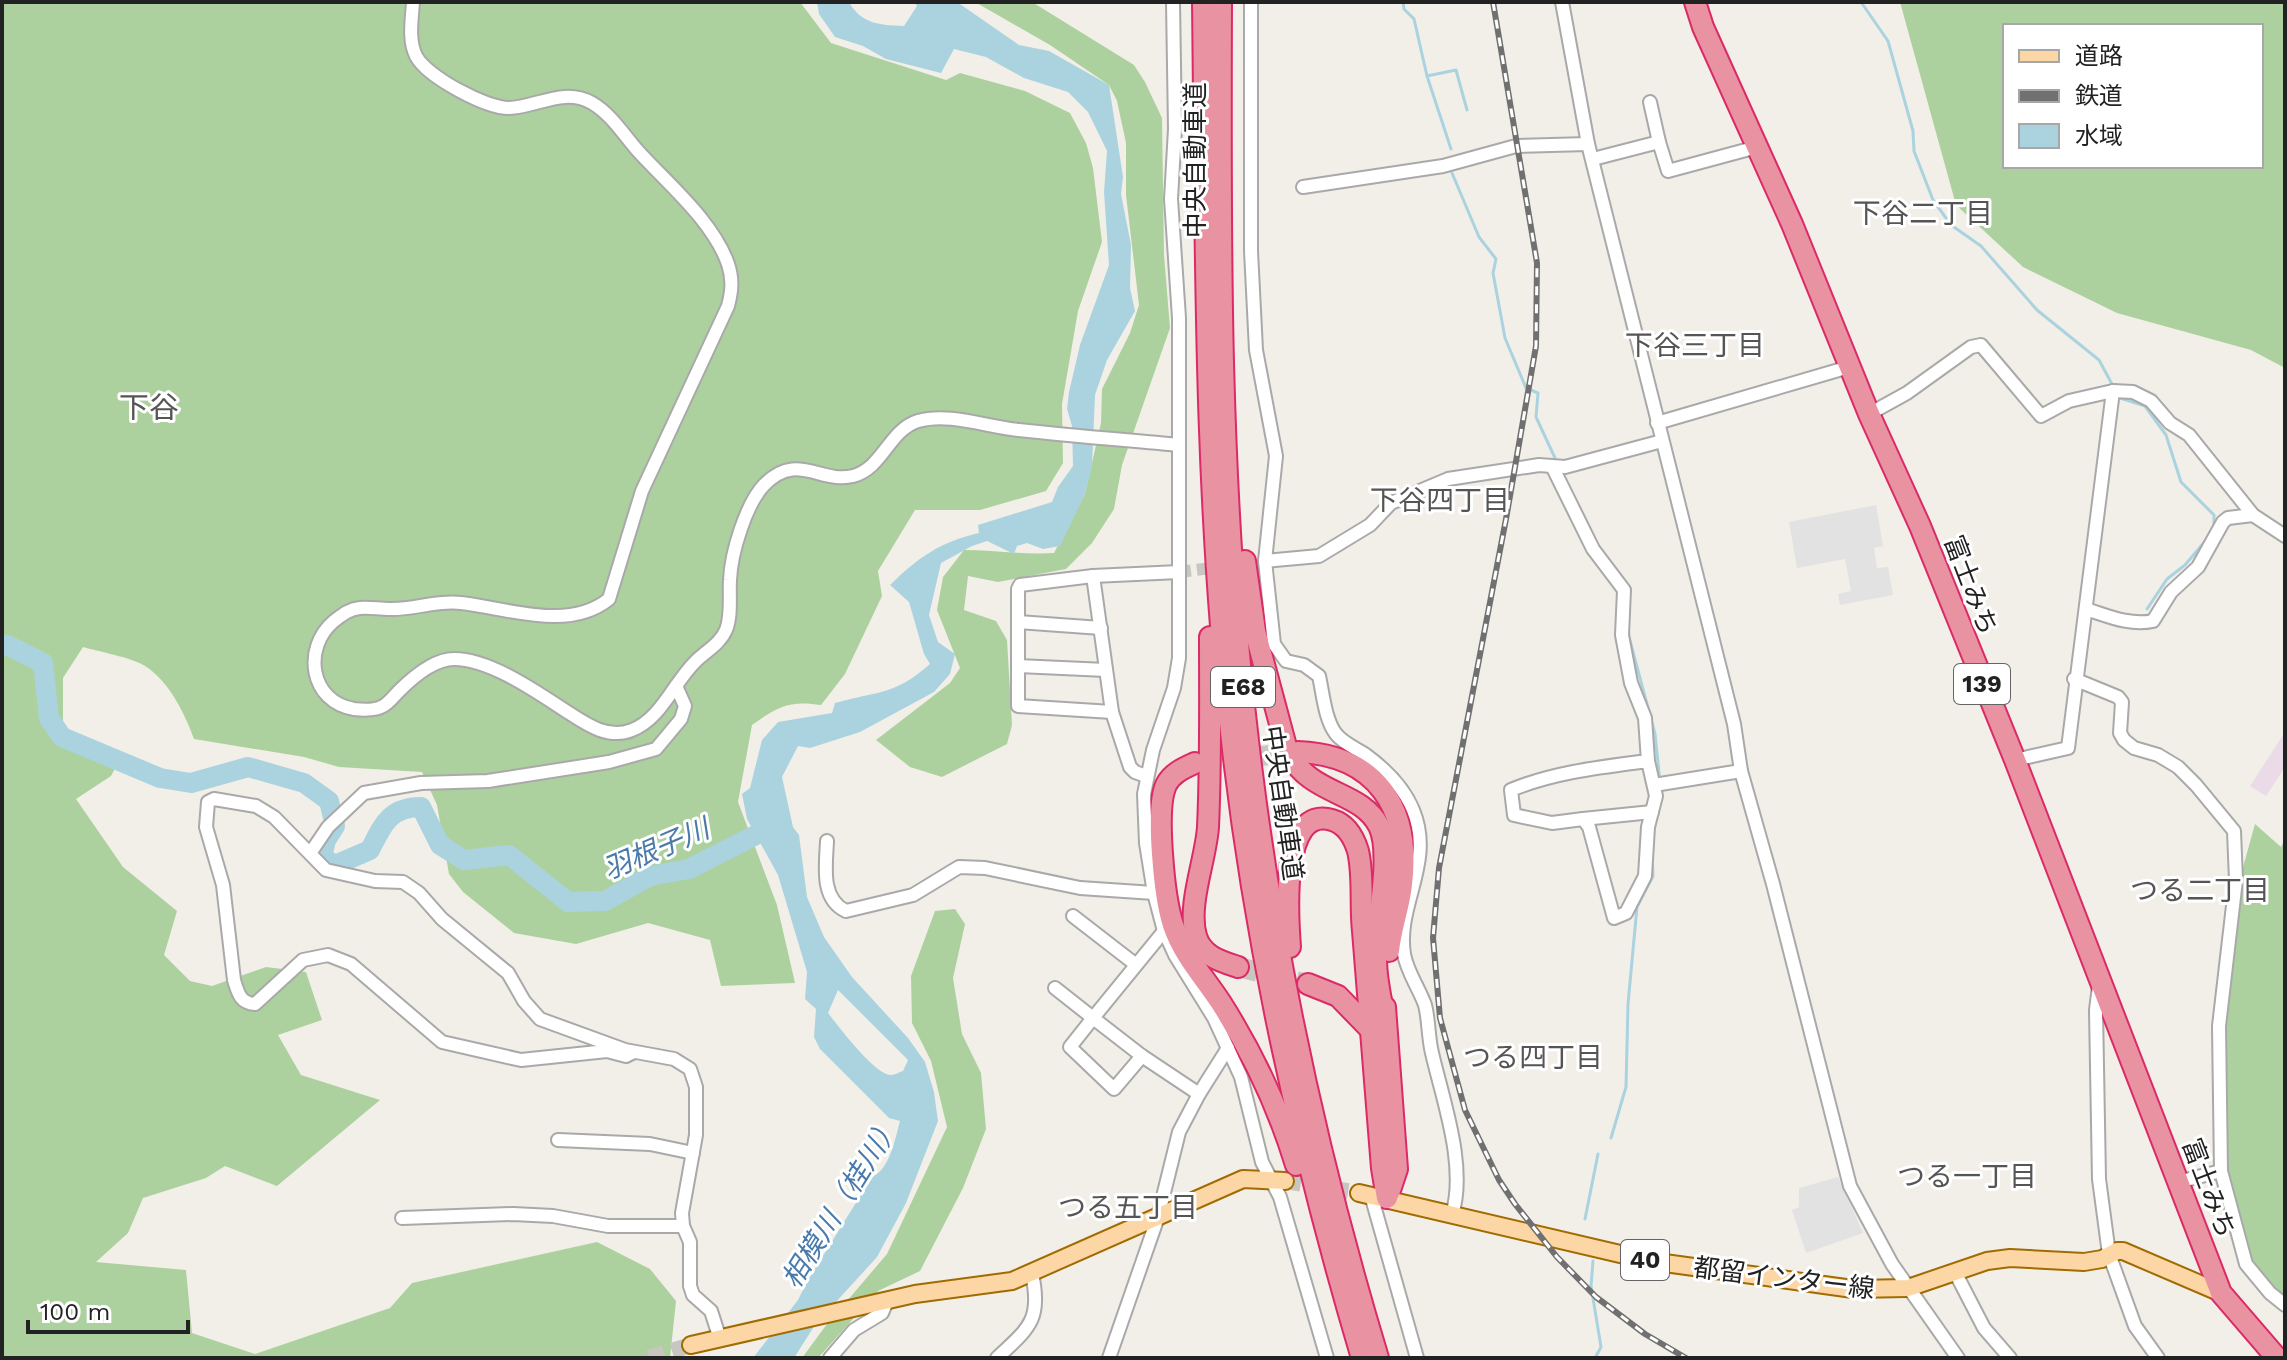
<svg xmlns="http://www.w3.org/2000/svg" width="2287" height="1360" viewBox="0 0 2287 1360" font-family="'Work Sans','Noto Sans JP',sans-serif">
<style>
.industrial{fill:#ebdbe8}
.forest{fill:#add19e;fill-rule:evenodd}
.parking{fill:#e2e2e2}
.water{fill:#aad3df;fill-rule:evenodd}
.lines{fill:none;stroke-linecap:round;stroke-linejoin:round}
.stream{stroke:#aad3df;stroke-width:3}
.river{stroke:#aad3df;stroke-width:20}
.minor-tunnel{stroke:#c8c6c1;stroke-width:12;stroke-dasharray:12 6;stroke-linecap:butt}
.major-tunnel{stroke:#c8c6c1;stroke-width:16;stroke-dasharray:16 8;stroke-linecap:butt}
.highway-tunnel{stroke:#c8c6c1;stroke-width:20;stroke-dasharray:20 10;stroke-linecap:butt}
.minor-casing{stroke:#a9a9a9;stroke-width:16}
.major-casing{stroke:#a06b00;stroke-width:20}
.highway-casing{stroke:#dc2a67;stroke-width:24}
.minor{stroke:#fff;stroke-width:12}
.major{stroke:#fcd6a4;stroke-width:16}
.highway{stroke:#e892a2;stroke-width:20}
.rail-casing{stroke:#707070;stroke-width:6}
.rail{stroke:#fff;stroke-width:3;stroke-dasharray:9;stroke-linecap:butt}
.labels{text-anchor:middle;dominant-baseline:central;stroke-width:6;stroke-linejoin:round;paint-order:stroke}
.shield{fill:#fff;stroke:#646464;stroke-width:2}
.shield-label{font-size:24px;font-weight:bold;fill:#222}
.street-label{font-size:26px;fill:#222;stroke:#fff}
.neighbourhood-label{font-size:28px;fill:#555;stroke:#fff}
.water-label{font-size:28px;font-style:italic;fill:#4a7aab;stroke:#fff}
.quarter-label{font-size:30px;fill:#555;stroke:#fff}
</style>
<rect width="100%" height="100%" fill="#f2efe9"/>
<!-- industrial -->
<polygon class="industrial" points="2285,732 2285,767 2266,796 2250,786"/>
<!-- forest -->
<g class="forest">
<path d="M2,2h798l31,41 115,37 14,-7 65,18 45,22 16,30 7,25 9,74 -24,69 -16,93 1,59 -17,28 -66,19h-65l-37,61 4,25 -37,78 -24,31c-32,-5 -44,2 -69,20l-14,77 39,103 18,78 -74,3 -11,-46 -62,-17 -72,21 -62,-11 -51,-41 -14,-18 -12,-69 -15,-33 -83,-5 -35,-10 -110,-18c-9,-25 -25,-58 -49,-73 -15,-9 -45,-14 -62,-19l-20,31v49l55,36 -7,13 -35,23 47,68 54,44 -13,44 26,26 22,5 54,-19 40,5 16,48 -44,15 23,40 79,25 -103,86 -52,-20 -19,12 -63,20 -15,35 -32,29 90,8 6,63 63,21 135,-46 22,-25 185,-41 53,27 26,32 -6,57h-668z"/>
<path d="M975,2h57l102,63 11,17 17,36 2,137 6,73 -48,137 -8,44 -22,34 -26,26 -68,13 -30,-6 -4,34 32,11 11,19 5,85 -5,19 -65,33 -32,-10 -34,-27 74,-57 10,-15 -23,-58 6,-33 21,-27c30,0 60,5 90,3l31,-59 16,-71 1,-34 28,-56 9,-28 -13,-110v-52l-9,-42 -8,-16 -59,-40z"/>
<path d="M1900,2h385v366l-34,-18 -134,-37 -94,-46 -67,-62zM2005,26h256v140h-256z"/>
<polygon points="2255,824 2281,847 2285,839 2285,1302 2246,1264 2221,1142 2232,907"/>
<polygon points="955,909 965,924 953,978 962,1034 981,1073 986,1129 963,1188 920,1271 878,1291 818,1358 802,1358 824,1328 887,1254 947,1127 931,1061 912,1023 911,976 935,911"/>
</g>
<!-- parking -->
<g class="parking">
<polygon points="1876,505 1883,546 1874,548 1877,568 1888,567 1893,595 1840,605 1838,594 1851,591 1845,559 1797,568 1789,522"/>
<polygon points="1838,1177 1863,1233 1806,1253 1792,1210 1799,1207 1799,1188"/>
</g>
<!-- water -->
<path class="water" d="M817,2h32c12,22 31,23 55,24l13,-20 -3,-4h43l62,43 30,6 60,34 14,92 -2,17 10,51 -1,43 5,23 -28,49 -12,35 -3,71 -7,28 -25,52 -17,3 -16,-6 -10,3 -3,8 -27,-13 -15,5 -31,17 -12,52 9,27 17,12 -5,20 -16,18 -74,40 -50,16 -12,-2 -16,31 11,50 6,8 8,62 17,40 28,40 56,61 17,24 9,30 4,29 -32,82 -29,54 -62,68 -21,33h-41l45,-58 10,-20 64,-103c18,-8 23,-38 28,-56l-11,-3 -69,-69 -6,-12 2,-28 -11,-10 2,-27 -29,-97 -31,-56 -5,-25 8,-6 12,-48 16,-18 54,-9 3,-10c42,-12 59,-7 95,-39l-6,-10 -15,-52 -19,-17c29,-28 50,-43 89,-52l-1,-8 74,-23 6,-15 15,-21 -1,-40 -5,-17 2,-17 11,-47 29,-80 -5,-73 3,-41 -19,-39 -20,-20 -44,-14 -38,-21 -32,-8 -13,24 -55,-14 -23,-13 -28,-9 -16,-23zM838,990l70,70 -5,11c-4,1 -8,4 -12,4 -16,0 -52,-48 -63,-62z"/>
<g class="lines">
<!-- stream -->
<g class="stream">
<polyline points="1403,2 1404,9 1414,19 1427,76 1451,149"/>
<polyline points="1861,2 1888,41 1913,131 1914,151 1933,200 1951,225 1981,246 2037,310 2099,360 2113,386"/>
<polyline points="1427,76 1456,70 1467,110"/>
<polyline points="1452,173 1479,237 1496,259 1493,273 1505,338 1526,388 1538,393 1536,417 1555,458"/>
<polyline points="2117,397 2145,406 2166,435 2181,482 2214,515 2214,526"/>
<polyline points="2147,609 2167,579 2185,565 2207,539"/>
<polyline points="1628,625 1629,637 1655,734 1660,782"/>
<polyline points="1611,1138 1626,1087 1628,1004 1637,907 1653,876 1652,856"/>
<polyline points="1585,1219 1598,1154"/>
<polyline points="1593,1261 1591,1286 1601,1347 1595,1358"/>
</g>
<!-- river -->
<path class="river" d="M2,647l5,-2 36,18 6,55 13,19 98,41 31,5 57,-16 56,16 25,18 6,25 -9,14 -4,17 13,8 35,-15c12,-24 19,-43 51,-43l19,38 24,15 45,-5 59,47 37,-1 45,-25 39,-7 88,-45"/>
<!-- minor-tunnel -->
<polyline class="minor-tunnel" points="1179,572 1220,567"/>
<!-- major-tunnel -->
<g class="major-tunnel">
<polyline points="1285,1181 1359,1193"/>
<polyline points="649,1358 691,1345"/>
</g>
<!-- highway-tunnel -->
<g class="highway-tunnel">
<polyline points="1195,763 1298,752"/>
<polyline points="1238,967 1308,984"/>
</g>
<!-- minor casing -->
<g class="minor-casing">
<g id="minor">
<path d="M413,2c-1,17 -5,38 3,54 11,21 70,52 93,52 28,-1 55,-21 83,-5 19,11 31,31 46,48 30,33 75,70 90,113 5,15 4,27 0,42l-86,185 -33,108c-41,33 -102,9 -148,4 -25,-3 -47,7 -72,6 -10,0 -20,-2 -29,-1 -11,1 -18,7 -26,13 -32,27 -24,81 20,88 9,1 21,2 29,-3 6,-3 11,-10 16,-15 13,-13 35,-32 55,-32 36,0 83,33 112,52 20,13 42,29 66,19 29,-11 42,-48 64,-69 10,-10 24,-17 30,-31 6,-15 3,-34 4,-50 1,-27 16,-76 34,-95 33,-34 56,-1 89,-9 30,-8 36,-46 65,-55 31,-9 69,6 101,9 53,6 107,10 160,15"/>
<polyline points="1173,2 1175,129 1171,199 1179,318 1179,658 1174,688 1153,750 1144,794 1146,843 1154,893 1164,931 1175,955 1214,1018 1241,1077 1262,1162 1280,1197 1327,1358"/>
<path d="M1251,2v249l5,99 20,106 -11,105 9,83 12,17 18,4 15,11c4,18 6,44 17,58 8,10 20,14 30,21 19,14 38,33 47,55 22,53 -17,95 -9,144 3,18 15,34 21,51 4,15 3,32 7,48 11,48 35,113 20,162"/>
<polyline points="1562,2 1588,144 1734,724 1741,771 1773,884 1850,1186 1892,1264 1958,1358"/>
<polyline points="1650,102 1659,142"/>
<polyline points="1593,159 1659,142 1668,171 1757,147"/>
<polyline points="1303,187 1443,166 1516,146 1588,144"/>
<polyline points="1869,414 1907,393 1971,347 1981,345 2041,416 2069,401 2113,391 2133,392 2151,401 2170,423 2189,435 2253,515 2285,536"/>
<polyline points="1657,423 1849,367"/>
<path d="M1553,468l40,81 31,41 -2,45 9,48 14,35 3,43 8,35 -8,31 -3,49 -19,37 -12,5 -25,-91 -6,-8 -31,4 -38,-8 -3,-25c43,-18 91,-23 137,-29"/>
<polyline points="1265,561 1319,556 1370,525 1391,503 1448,479 1539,465 1565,467 1662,441"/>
<polyline points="1093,576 1112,712 1130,767 1135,772 1146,776"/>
<path d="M2086,609c22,7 44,17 67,12l18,-29 27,-25 25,-45 5,-4 25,-3"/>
<polyline points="1018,622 1101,628"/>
<polyline points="1018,666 1106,670"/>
<polyline points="2074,679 2118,697 2122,702 2120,733 2124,740 2134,748 2158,755 2178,767 2196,785 2234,831 2236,880 2219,1026 2221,1171 2246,1264 2270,1293 2285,1305"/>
<polyline points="1112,712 1018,706 1018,589 1020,585 1093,576 1179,572"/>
<polyline points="2015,760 2068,748 2113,391"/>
<polyline points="1654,785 1741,771"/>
<polyline points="1583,819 1652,812"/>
<path d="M827,841c-1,24 -7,58 19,70l67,-16 46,-28 26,1 95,20 74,5"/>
<polyline points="311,852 328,827 364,793 421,783 488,781 609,762 656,749 681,719 685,706 676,686"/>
<polyline points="1073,916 1135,964"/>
<polyline points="1164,931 1093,1018 1142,1056 1199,1094"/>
<polyline points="2099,986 2096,1010 2099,1179 2109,1254 2135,1326 2158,1358"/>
<polyline points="1055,988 1093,1018 1070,1047 1114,1089 1142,1056"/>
<path d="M634,1052l-8,4 -19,-5 -86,9 -79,-18 -91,-78 -23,-9 -25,5 -48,44c-15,-1 -17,-11 -21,-24l-11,-95 -17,-58 2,-25 6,-3 42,7 18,11 52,53 49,11 28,1 16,11 23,26 66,54 16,28 16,18 85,31 49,9 16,10 6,18v48l-14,78 1,13 7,16v44l3,9 18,16 9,28"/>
<polyline points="558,1140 650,1144 693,1153"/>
<polyline points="2178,1182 2221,1171"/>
<polyline points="1371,1195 1417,1358"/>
<polyline points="402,1218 513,1214 553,1216 608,1226 683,1226"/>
<polyline points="1955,1272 1984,1328 2010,1358"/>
<polyline points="830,1358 854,1330 882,1313 888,1299"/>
<path d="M997,1358c32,-30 45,-38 35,-84"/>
<polyline points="1109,1358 1158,1217 1179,1132 1199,1094 1228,1048"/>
</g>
</g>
<!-- major casing -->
<g class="major-casing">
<g id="major">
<polyline points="1359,1193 1650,1261 1853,1289 1908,1288 1987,1261 2010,1258 2084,1262 2102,1259 2117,1251 2123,1251 2221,1293"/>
<polyline points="691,1345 915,1294 1012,1281 1243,1179 1285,1181"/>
</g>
</g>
<!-- highway casing -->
<g class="highway-casing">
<g id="highway">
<path d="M1203,2c3,243 1,487 28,730 23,212 70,421 131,626"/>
<path d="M1221,2c-1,243 -2,488 26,730 24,213 69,421 131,626"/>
<polyline points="1695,2 1703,27 1792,224 1869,414 1920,526 2015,760 2221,1293 2277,1358"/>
<path d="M1245,561l10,70 32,119c23,47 73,39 92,76 14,28 -3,99 -3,133 0,21 5,41 9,61"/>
<path d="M1210,637c0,63 1,127 -2,190 -2,32 -21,78 -12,109 6,20 24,25 42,31"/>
<path d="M1298,752c79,3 113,57 104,132 -2,22 -11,44 -13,67"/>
<path d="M1195,763c-11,5 -23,10 -29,22 -11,24 -2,113 7,140 10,30 31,52 48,78 31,49 58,106 75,162"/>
<path d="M1290,947c-2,-27 -11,-143 42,-127 14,4 22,18 26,31 6,25 2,54 5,80 6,79 13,158 19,237l5,30"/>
<polyline points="1308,984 1338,996 1371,1030"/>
<polyline points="1385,1007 1397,1169 1389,1193"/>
</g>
</g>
<!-- minor -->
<use href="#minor" class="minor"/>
<!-- major -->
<use href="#major" class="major"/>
<!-- highway -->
<use href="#highway" class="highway"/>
<!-- rail casing -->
<g class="rail-casing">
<polyline id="rail" points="1493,2 1537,263 1536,346 1506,519 1439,868 1433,938 1440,1018 1465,1110 1499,1180 1515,1204 1557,1257 1596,1297 1645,1334 1686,1358"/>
</g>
<!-- rail -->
<use href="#rail" class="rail"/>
</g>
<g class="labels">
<!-- shield labels -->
<g class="shield">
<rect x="1954" y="664" width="56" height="40" rx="6"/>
<rect x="1211" y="667" width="64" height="40" rx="6"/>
<rect x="1621" y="1240" width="48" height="40" rx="6"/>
</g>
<g class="shield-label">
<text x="1982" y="684">139</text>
<text x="1243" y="687">E68</text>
<text x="1645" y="1260">40</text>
</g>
<!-- street labels -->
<g class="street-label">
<text transform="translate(1195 160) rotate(-90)">中央自動車道</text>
<text transform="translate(1971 585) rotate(69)">富士みち</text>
<text transform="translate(1283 803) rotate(82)">中央自動車道</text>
<text transform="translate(2209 1188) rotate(69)">富士みち</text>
<text transform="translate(1784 1278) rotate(7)">都留インター線</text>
</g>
<!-- neighbourhood labels -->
<g class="neighbourhood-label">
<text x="1923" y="213">下谷二丁目</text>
<text x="1695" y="345">下谷三丁目</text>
<text x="1440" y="500">下谷四丁目</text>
<text x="2200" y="890">つる二丁目</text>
<text x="1533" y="1057">つる四丁目</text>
<text x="1967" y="1176">つる一丁目</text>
<text x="1128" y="1207">つる五丁目</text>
</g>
<!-- water labels -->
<g class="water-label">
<text transform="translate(656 849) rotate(-23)">羽根子川</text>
<text transform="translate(841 1202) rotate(-58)">相模川（桂川）</text>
</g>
<!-- quarter labels -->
<g class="quarter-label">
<text x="149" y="407">下谷</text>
</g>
</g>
<!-- border -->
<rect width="2287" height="1360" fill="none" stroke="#222222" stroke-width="8"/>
<!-- legend -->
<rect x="2003" y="24" width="260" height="144" fill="#ffffff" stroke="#a7a7a7" stroke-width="2"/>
<rect x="2019" y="50" width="40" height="12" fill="#fcd6a4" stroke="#a7a7a7" stroke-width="2"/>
<text x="2075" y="64" font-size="24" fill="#222222">道路</text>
<rect x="2019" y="90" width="40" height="12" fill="#707070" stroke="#a7a7a7" stroke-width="2"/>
<text x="2075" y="104" font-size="24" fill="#222222">鉄道</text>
<rect x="2019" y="124" width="40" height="24" fill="#aad3df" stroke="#a7a7a7" stroke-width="2"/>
<text x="2075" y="144" font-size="24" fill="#222222">水域</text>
<!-- scale -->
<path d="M28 1320v12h160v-12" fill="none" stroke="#222222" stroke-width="4"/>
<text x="40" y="1320" font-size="24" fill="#222222" stroke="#ffffff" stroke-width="6" paint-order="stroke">100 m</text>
</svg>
